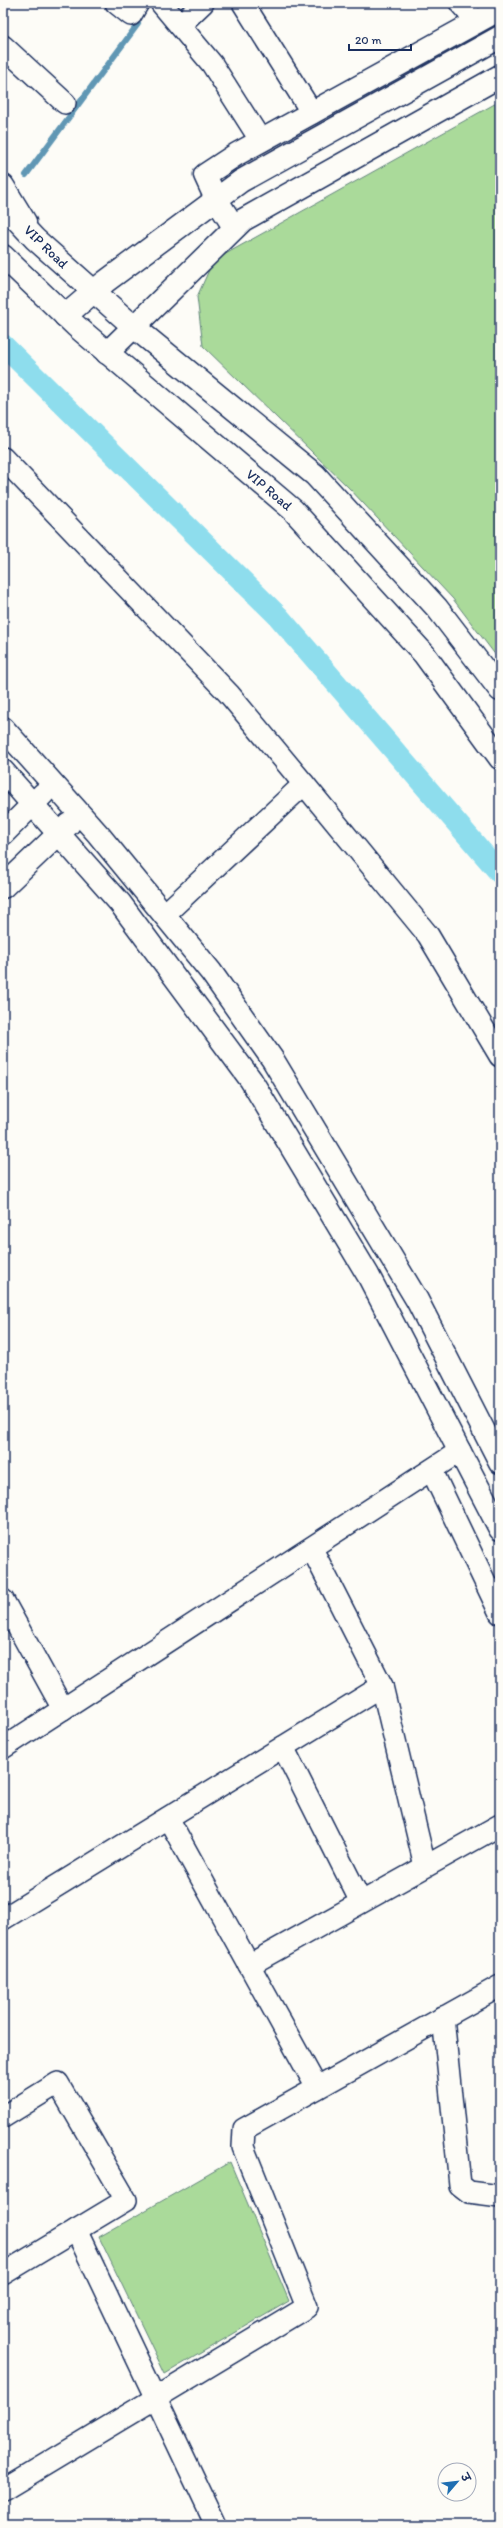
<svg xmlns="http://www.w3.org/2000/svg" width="503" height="2528" viewBox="0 0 503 2528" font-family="Itim,'Playpen Sans Deva',sans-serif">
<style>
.green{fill:#aada9a;stroke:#62847c}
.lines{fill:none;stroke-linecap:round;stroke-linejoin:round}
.stream{stroke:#6097b4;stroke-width:6}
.canal{stroke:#8edded;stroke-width:22}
.minor-casing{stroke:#1b2f5e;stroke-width:24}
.tertiary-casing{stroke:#1b2f5e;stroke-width:25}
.secondary-casing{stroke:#1b2f5e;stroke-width:25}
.minor{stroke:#fdfcf7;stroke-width:21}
.tertiary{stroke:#fdfcf7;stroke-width:22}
.secondary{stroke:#fdfcf7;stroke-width:22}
.labels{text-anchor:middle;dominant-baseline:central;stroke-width:3;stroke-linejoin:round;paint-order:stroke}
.street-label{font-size:14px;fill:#1b2f5e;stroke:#fdfcf7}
</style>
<rect width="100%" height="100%" fill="#fdfcf7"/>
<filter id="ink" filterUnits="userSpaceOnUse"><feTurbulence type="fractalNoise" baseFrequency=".025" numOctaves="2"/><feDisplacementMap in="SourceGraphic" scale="8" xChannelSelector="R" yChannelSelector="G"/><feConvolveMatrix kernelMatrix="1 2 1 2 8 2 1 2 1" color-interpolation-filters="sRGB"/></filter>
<g filter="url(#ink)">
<!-- green -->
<g class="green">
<polygon points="500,101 500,661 453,599 349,488 203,346 197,297 213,261"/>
<polygon points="230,2162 289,2301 165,2374 99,2237"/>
</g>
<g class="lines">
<!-- stream -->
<polyline class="stream" points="26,175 138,24"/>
<!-- canal -->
<polyline class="canal" points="3,345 278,616 500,873"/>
<!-- minor casing -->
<g class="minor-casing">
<g id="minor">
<polyline points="116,3 131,15 138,3"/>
<polyline points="161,3 212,64 261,141"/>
<polyline points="243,3 312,113"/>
<polyline points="460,3 477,22"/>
<polyline points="180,25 203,3"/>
<polyline points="3,46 65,103"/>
<polyline points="3,458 229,694 304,784 428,935 500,1056"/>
<polyline points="164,915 304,784"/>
<polyline points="432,1471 500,1613"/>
<polyline points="312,1549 382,1686 425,1866"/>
<polyline points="3,1600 63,1709"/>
<polyline points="283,1747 361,1902"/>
<polyline points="3,1748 460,1451"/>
<polyline points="168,1818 317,2088"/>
<polyline points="3,1919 382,1686"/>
<polyline points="249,1965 500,1825"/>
<polyline points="443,2017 460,2185 469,2192 500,2196"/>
<polyline points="3,2117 58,2083 126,2200 3,2274"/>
<polyline points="76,2230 216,2525"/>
<polyline points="3,2490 307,2307 243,2147 244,2129 500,1986"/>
</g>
</g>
<!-- tertiary casing -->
<g class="tertiary-casing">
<g id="tertiary">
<polyline points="3,186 25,222"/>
<polyline points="234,227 216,199 205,175 237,154 500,9"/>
<polyline points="65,316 105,282 241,181 500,37"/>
<polyline points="107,353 243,220 500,76"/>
<polyline points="3,728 98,834 211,972 273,1060 417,1300 500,1462"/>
<polyline points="3,771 120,903 251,1080 368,1275 500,1529"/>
<polyline points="3,834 43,794"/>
<polyline points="3,887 69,824"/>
</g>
</g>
<!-- secondary casing -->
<g class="secondary-casing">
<g id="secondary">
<polyline points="3,205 35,239 134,327 315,475 437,608 500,690"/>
<polyline points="3,256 76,326 293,510 424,654 500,758"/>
</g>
</g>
<!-- minor -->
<use href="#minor" class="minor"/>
<!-- tertiary -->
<use href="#tertiary" class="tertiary"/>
<!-- secondary -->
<use href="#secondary" class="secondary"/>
</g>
</g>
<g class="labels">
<!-- street labels -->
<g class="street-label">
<text transform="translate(46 247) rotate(44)">VIP Road</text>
<text transform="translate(269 490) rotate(40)">VIP Road</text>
</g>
</g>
<!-- margin -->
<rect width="503" height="2528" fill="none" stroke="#fdfcf7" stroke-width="16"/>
<rect x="8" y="8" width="487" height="2512" fill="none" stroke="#1b2f5e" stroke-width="1.5" filter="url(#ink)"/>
<!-- north arrow -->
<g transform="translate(457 2482) rotate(62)"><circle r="19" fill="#fdfcf7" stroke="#a3aaba"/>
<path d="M0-3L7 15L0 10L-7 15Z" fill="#1f6fb2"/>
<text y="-6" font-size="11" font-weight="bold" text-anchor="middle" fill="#1b2f5e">उ</text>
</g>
<!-- scale -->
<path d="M349 44v6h62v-6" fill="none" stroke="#1b2f5e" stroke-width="2"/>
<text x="355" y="44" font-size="12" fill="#1b2f5e" stroke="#fdfcf7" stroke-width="3" paint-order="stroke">20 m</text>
</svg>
